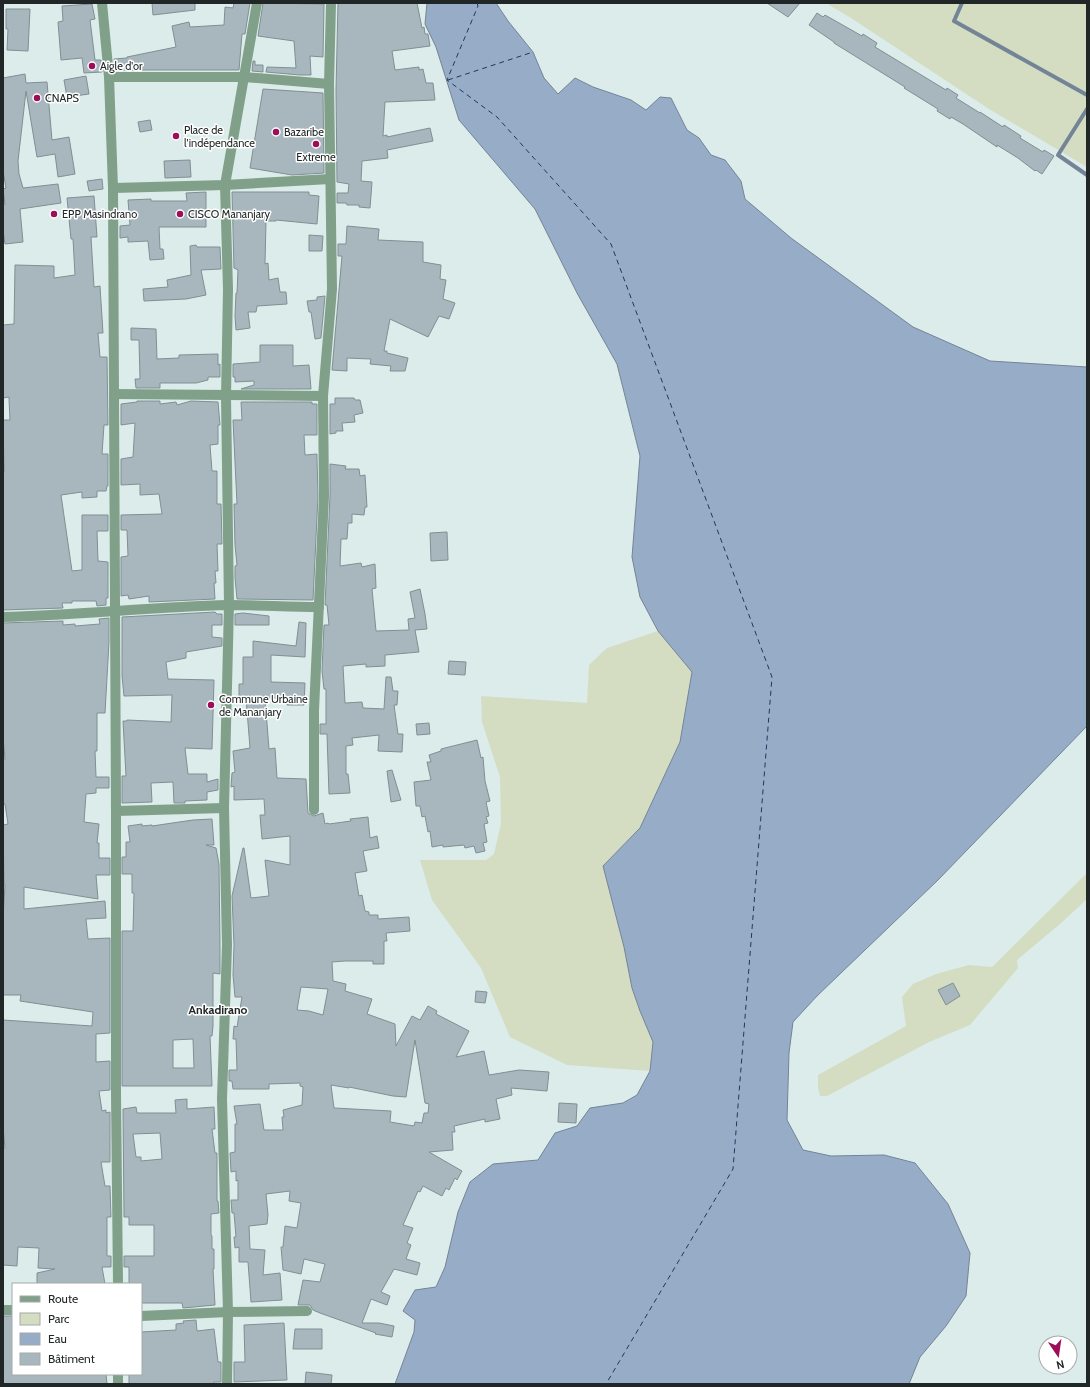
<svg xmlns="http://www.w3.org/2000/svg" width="1090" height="1387" viewBox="0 0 1090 1387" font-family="Cabin,sans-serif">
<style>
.green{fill:#d4ddc2}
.water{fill:#97acc7;stroke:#748497}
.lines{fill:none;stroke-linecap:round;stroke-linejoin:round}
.stream{stroke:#748497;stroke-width:4}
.ferry{stroke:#1b3a60;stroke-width:1;stroke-dasharray:5 4;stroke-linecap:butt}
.building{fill:#a8b7bd;stroke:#818f94;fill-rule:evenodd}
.minor{stroke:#80a08a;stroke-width:10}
.poi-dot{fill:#9c0d5a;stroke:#fff;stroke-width:1.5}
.labels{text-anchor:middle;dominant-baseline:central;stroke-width:3;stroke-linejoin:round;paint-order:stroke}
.poi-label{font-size:11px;fill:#212726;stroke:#fff;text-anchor:start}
.neighbourhood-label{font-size:12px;font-weight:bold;fill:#212726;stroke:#fff}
</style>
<rect width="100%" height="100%" fill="#dbecea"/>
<!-- green -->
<g class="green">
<polygon points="826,3 1087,3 1087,167 989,109 851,18"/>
<polygon points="658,631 692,672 680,742 640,828 603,866 624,947 632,988 640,1011 653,1042 650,1071 567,1065 510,1037 481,968 432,900 420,860 486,860 494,854 501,824 500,777 482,722 481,696 587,703 589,665 607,648"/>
<polygon points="1087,873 1087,899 1060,924 1017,960 1018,968 970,1025 929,1042 827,1096 820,1096 818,1088 818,1075 906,1026 902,997 913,984 936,974 969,965 992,967"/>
</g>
<!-- water -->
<polygon class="water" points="427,3 496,3 508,21 533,52 544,78 558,94 575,78 593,87 631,100 646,110 660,97 671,98 687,130 699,138 711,155 725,160 741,181 745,199 791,238 913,327 990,361 1087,367 1087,726 938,880 817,996 793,1022 789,1053 787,1120 803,1150 831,1156 884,1155 915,1163 948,1204 970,1253 966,1296 946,1326 920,1357 909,1384 395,1384 414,1332 415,1320 403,1311 415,1290 436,1287 445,1267 458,1212 470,1182 493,1164 538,1160 555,1133 577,1126 590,1108 623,1103 637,1095 650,1071 653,1042 640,1011 632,988 624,947 603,866 640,828 680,742 692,672 658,631 640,597 632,557 640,456 617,364 577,293 535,209 459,120 436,47 425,24"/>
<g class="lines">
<!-- stream -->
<g class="stream">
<polyline points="962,3 954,21 1087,95"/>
<polyline points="1087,109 1058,155 1087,175"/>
</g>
<!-- ferry -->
<g class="ferry">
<polyline points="477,3 478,6 447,80 497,117 611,244 772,677 733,1169 606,1384"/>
<polyline points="448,80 533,52"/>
</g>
</g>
<!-- building -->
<g class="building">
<polygon points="152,3 195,3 195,10 153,15"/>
<polygon points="234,3 250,3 245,34 242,34 239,70 115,70 114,59 127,58 127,57 176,47 172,26 189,22 190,27 224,25 225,7 233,8"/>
<polygon points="263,3 324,4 323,57 310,56 311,75 300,75 266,72 267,67 296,68 294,41 258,36"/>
<polygon points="338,3 417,3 422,28 424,27 425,34 428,34 430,46 392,51 395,70 419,67 419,70 423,69 426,83 433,83 435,100 385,102 383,136 387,135 387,137 430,128 433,141 387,150 388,158 362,161 361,181 372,182 370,208 359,207 359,205 347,205 346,203 337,203 337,193 348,193 349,184 337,182 336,90"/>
<polygon points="767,3 800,3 788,17"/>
<polygon points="92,4 95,19 90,20 95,60 101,60 102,72 84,73 82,58 61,60 58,22 63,21 62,6"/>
<polygon points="6,9 30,9 28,51 7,50 8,29 6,29"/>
<polygon points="817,13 823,17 825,15 862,36 863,34 877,43 875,47 946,90 947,88 958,95 956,98 980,113 980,112 1003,127 1004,125 1021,136 1020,138 1043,152 1044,150 1054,156 1042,174 1036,170 1035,171 1018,158 997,145 997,147 963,124 951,117 950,119 937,111 938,109 904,88 905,87 834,43 834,42 809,25"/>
<polygon points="253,61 255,61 255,65 263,65 263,72 252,71"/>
<polygon points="25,74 26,83 47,82 52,140 69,137 75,174 58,177 55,154 37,157 26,91 18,161 19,174 23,188 58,184 61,203 20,209 23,242 5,244 3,230 3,204 5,204 3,189 6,188 3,171 3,78"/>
<polygon points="86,76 89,94 67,97 64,80"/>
<polygon points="263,89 323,93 324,173 292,175 250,168"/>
<polygon points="150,120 152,130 140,132 138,122"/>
<polygon points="190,160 191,177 165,178 164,161"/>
<polygon points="102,179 103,189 89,191 87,181"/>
<polygon points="206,192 206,227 159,227 160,249 163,249 164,259 150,260 148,241 128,242 128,237 120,238 120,226 130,225 128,200 151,199 151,201 187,201 186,193"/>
<polygon points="232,192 309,192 309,195 319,196 317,224 276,220 276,221 266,221 265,264 268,263 269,280 278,278 280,292 286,292 287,304 257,306 256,312 248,312 250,328 236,330 235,316 236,293 237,293 238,270 234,268"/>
<polygon points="94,196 97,237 91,237 94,287 100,286 103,333 98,333 100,357 107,357 108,425 104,425 102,454 108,454 108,486 107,486 106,491 97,491 97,497 82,498 82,492 61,495 72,571 82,570 82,515 108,515 108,531 97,531 98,561 108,562 108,598 106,598 106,605 97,606 96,601 72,601 72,603 62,603 63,608 3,610 3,472 4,472 3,420 10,420 9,399 9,397 3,398 3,325 14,324 15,265 54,266 54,278 75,275 73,239 71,239 67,198"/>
<polygon points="347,226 379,229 378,240 423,242 423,262 441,265 440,279 446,280 443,299 455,303 449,319 439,316 428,337 390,319 384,351 387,351 387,353 408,358 405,371 390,371 391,366 370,364 371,359 347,358 347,371 332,370 342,256 338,256 338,244 346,244"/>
<polygon points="309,235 323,236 322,251 309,251"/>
<polygon points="196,245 197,247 220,247 221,269 201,270 206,295 186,299 144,301 143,289 168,287 167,280 191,275 190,246"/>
<polygon points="325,296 321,338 315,339 311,312 309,312 307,301 317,300 317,297"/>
<polygon points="131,328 156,329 157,359 179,358 179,355 218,354 218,365 220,364 220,377 208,377 208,380 196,383 160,383 160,388 136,388 135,379 140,379 139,340 131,340"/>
<polygon points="260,345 293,345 293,366 309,365 311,389 241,389 254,385 254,381 235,382 235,377 233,377 233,364 260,362"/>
<polygon points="335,398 354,398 355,400 360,400 363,413 354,415 355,422 342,423 343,431 336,431 336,433 330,434 330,404 335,404"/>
<polygon points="137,401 160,401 160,404 176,402 177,405 191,401 218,402 220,425 218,425 218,444 210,445 212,471 217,471 217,504 221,504 222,544 217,544 218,571 215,571 216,583 214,583 215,599 149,602 149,596 129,599 128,595 121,596 121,557 128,556 127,530 121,530 121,515 162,514 159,494 140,495 140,484 121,485 121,459 133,457 135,423 121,425 121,404 137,402"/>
<polygon points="241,402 312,402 312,404 317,404 317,435 304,435 305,455 317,454 317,459 318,496 313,600 237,599 235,578 235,566 237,565 235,545 234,504 237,504 233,420 242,420"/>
<polygon points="330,464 346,466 345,469 359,469 360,476 365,475 367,507 365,507 364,515 352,514 352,523 348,523 347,539 341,539 340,566 361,563 362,567 375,564 376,588 372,589 376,631 409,630 408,619 415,618 410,592 420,589 425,614 427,629 415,630 419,652 385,655 385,666 366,667 366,664 343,666 345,703 362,702 363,708 384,709 386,677 391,677 393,691 398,691 397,705 394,705 398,734 403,734 402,752 378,751 379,735 352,738 353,745 346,746 346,774 348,774 350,793 329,794 327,734 320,734 320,724 326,724 326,689 324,689 322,671 324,625 329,625 327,605 325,605 330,496"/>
<polygon points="447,532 448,560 431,561 430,533"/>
<polygon points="215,612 217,614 222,614 222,625 212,625 212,637 222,638 222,646 186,652 186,658 166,662 168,679 214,680 212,749 185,748 188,774 207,774 207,782 218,779 218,790 207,792 207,800 185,801 185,803 174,803 173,782 151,783 152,802 122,803 122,776 126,776 123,721 127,721 127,720 171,722 172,695 124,696 122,676 122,617"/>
<polygon points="243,613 269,616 269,625 235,625 235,614"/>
<polygon points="109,618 109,642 105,713 97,713 97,751 95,751 96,777 109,777 109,788 96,788 96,793 86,794 84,822 99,824 97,843 99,843 99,858 110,858 110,875 96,875 98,899 24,887 24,909 105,901 106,918 86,919 88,939 110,938 110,1033 96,1034 96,1062 110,1061 110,1090 99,1091 102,1111 106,1110 106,1113 110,1112 110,1162 101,1162 105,1186 110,1186 111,1217 107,1217 107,1256 111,1256 111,1267 102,1267 105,1284 37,1284 37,1273 55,1269 38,1268 39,1248 18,1247 17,1266 3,1265 3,1149 5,1148 3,1127 3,1020 92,1026 93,1012 20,1001 21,995 3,995 3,917 5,885 4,885 3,825 8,824 5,804 3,804 3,759 5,759 3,737 3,623 63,621 63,625 75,624 75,626 100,624 99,619"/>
<path d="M299,622l7,1 -1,34 -34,-2v27l34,1 -1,22h-17v-7h-22l4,51 6,-1 2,30 29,1 2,34 6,3 9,-3 2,11 3,-1 1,1 22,-3 -1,-2 18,-2 2,21 7,-2 2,12 -16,3 4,20 -12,2 4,23 3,-1 3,16 4,1v3h9v4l31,-2 1,14 -24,2 1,8h-3v23h-11v-3h-28l-13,1 1,19 13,3 -1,7 27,8 -5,15 28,10 1,22 16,-30 8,4 8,-14 9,5 -1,3 33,17 -13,26 28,-6 5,24 30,-5 30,2 -2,19 -36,-3 1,7 -16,4 4,20 -15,3v-3l-31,7 1,6h-3l1,18 -24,2 33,19 -5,9 -2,-2 -6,12 -3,-2 -4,8 -19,-10 -3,6 -2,-1 -15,34 10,3 -6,15 4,2 -5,14 14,4 -3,12 -23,-6 -13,23 9,4 -3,9 -16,-6 -9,24h17l15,3 -2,11 -17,-3 1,-1 -56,-20 -7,-3 -3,-5h-12l5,-25 17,2 5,-18 -21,-5 -3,15 -18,-4 -2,-23h2l2,-21 12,2 4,-25 -12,-2 1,-10 -24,3 2,21 -1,9 -18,2 1,23 15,1 -2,25 17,-2 2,27 -31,2 -3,-40h-9v-15l-4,1 -1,-11h2l-2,-24h-2l-1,-13h7v-20l-2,1v-10l-5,1 -1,-19 5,-1v-28h2l-3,-18 26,-2 4,26h19l-1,-13h2l-1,-7 19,-5 1,-18 -3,-1v-3l-31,1v5h-36l-1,-8h-3v-11h8l-1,-31h-3l1,-13 3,1 5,-30h-7l-2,-22 1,-30 -2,-49 11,-48h1l7,50 18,-2 -4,-36 25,5v-29l-28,3 -2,-24h5l-1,-16 -30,1v-14l-3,1 1,-14 3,-1 -2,-21 17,-3 -4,-50 -7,-1v-13h4v-27h10v-16l43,5zM301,987l27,2 -5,26 -14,-4 -12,-1zM415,1040l10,63 4,1 -1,9h-4l-2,10 -7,-1 -1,4 -24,-4 1,-11 -57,-3 -3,-23 18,3v-1l44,9 13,1z"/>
<polygon points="449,661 466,662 465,675 448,674"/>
<polygon points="429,723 430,734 417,735 416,724"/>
<polygon points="477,740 481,758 483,757 485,781 490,801 486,802 489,816 486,817 488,823 484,824 487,842 483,843 485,851 476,853 474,846 465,848 464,845 443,847 443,845 432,847 430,831 428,832 425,816 422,817 420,806 416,806 414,782 431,780 427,762 431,762 429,755 441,751 441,749"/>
<polygon points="392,770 401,800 391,802 387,771"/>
<path d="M212,819l2,26h-8l10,3 3,16 1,81v29l-7,-1v53l-1,10h-2l2,50h-90v-155h11l1,-38h-2v-19h-10v-17h4v-15h4l-2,-16 14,-2v2l10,-1v1l41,-6zM193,1039l1,29h-21v-28z"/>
<polygon points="953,983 960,996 946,1005 938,990"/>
<polygon points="476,991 487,992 485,1003 475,1002"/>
<path d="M187,1099v10l27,-2 1,22h-3l3,24h2v48h1l1,12 -8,1v21l1,1v13h2v20h-1l2,36 -32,3 -1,-5h-41v-19h-12v-17h-5v-11h30v-31h-25v-8h-5l-1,-108 13,-2 1,6h39l-1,-13zM160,1133l2,26 -21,2v-4h-5l-3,-23z"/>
<polygon points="559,1103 577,1104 576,1123 558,1122"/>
<polygon points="3,1316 13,1316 13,1374 106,1374 107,1384 3,1384"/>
<polygon points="196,1320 197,1331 214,1329 218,1362 221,1362 221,1382 214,1382 214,1384 129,1384 129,1374 141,1374 141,1332 176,1330 176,1324 184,1323 183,1321"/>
<polygon points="284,1323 287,1380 234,1382 234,1362 245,1362 244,1325"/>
<polygon points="295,1329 322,1329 322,1349 293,1349"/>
<polygon points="306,1372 332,1375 331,1384 305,1384"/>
</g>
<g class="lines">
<!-- minor -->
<g class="minor">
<polyline points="102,3 109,77 113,188 116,811 116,1095 118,1284"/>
<polyline points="109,77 244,77 329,84"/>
<polyline points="113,188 225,185 330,179"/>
<polyline points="114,394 323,396"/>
<path d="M3,617c75,-2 150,-10 225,-12 30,0 61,2 91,2"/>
<polyline points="314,810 314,710 324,496 323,396 332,289 329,84 331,3"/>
<polyline points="116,811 224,808"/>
<polyline points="3,1310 13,1310"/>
<polyline points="141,1316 228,1312 307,1311"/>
<polyline points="118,1384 118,1374"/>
<polyline points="227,1384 228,1312 222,1099 227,945 224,808 229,605 226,396 228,289 225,185 257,3"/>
</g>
</g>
<!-- markers -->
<g class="poi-dot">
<circle cx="92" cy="66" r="4"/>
<circle cx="37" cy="98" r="4"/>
<circle cx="276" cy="132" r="4"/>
<circle cx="176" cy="136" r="4"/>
<circle cx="316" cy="144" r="4"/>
<circle cx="54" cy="214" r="4"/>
<circle cx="180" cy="214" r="4"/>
<circle cx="211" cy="705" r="4"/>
</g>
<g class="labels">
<!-- poi labels -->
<g class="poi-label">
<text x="100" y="66">Aigle d'or</text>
<text x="45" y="98">CNAPS</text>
<text x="184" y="130">Place de<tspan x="184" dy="13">l'indépendance</tspan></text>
<text x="284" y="132">Bazaribe</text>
<text x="316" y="157" text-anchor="middle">Extreme</text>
<text x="62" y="214">EPP Masindrano</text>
<text x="188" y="214">CISCO Mananjary</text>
<text x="219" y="699">Commune Urbaine<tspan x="219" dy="13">de Mananjary</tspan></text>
</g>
<!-- neighbourhood labels -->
<g class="neighbourhood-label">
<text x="218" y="1009">Ankadirano</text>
</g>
</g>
<!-- border -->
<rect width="1090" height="1387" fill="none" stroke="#212726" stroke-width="8"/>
<!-- legend -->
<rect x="12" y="1283" width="130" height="92" fill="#ffffff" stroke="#a6a9a8"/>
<rect x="20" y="1296" width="20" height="6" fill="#80a08a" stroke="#a6a9a8"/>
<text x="48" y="1303" font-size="12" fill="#212726">Route</text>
<rect x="20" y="1313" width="20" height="12" fill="#d4ddc2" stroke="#a6a9a8"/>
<text x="48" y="1323" font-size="12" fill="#212726">Parc</text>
<rect x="20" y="1333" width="20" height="12" fill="#97acc7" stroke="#a6a9a8"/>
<text x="48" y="1343" font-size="12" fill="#212726">Eau</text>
<rect x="20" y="1353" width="20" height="12" fill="#a8b7bd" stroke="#a6a9a8"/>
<text x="48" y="1363" font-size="12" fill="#212726">Bâtiment</text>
<!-- north arrow -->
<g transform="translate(1058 1355) rotate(167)"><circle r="19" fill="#ffffff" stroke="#a6a9a8"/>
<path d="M0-3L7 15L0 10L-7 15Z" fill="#9c0d5a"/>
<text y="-6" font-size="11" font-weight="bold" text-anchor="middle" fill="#212726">N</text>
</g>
</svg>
